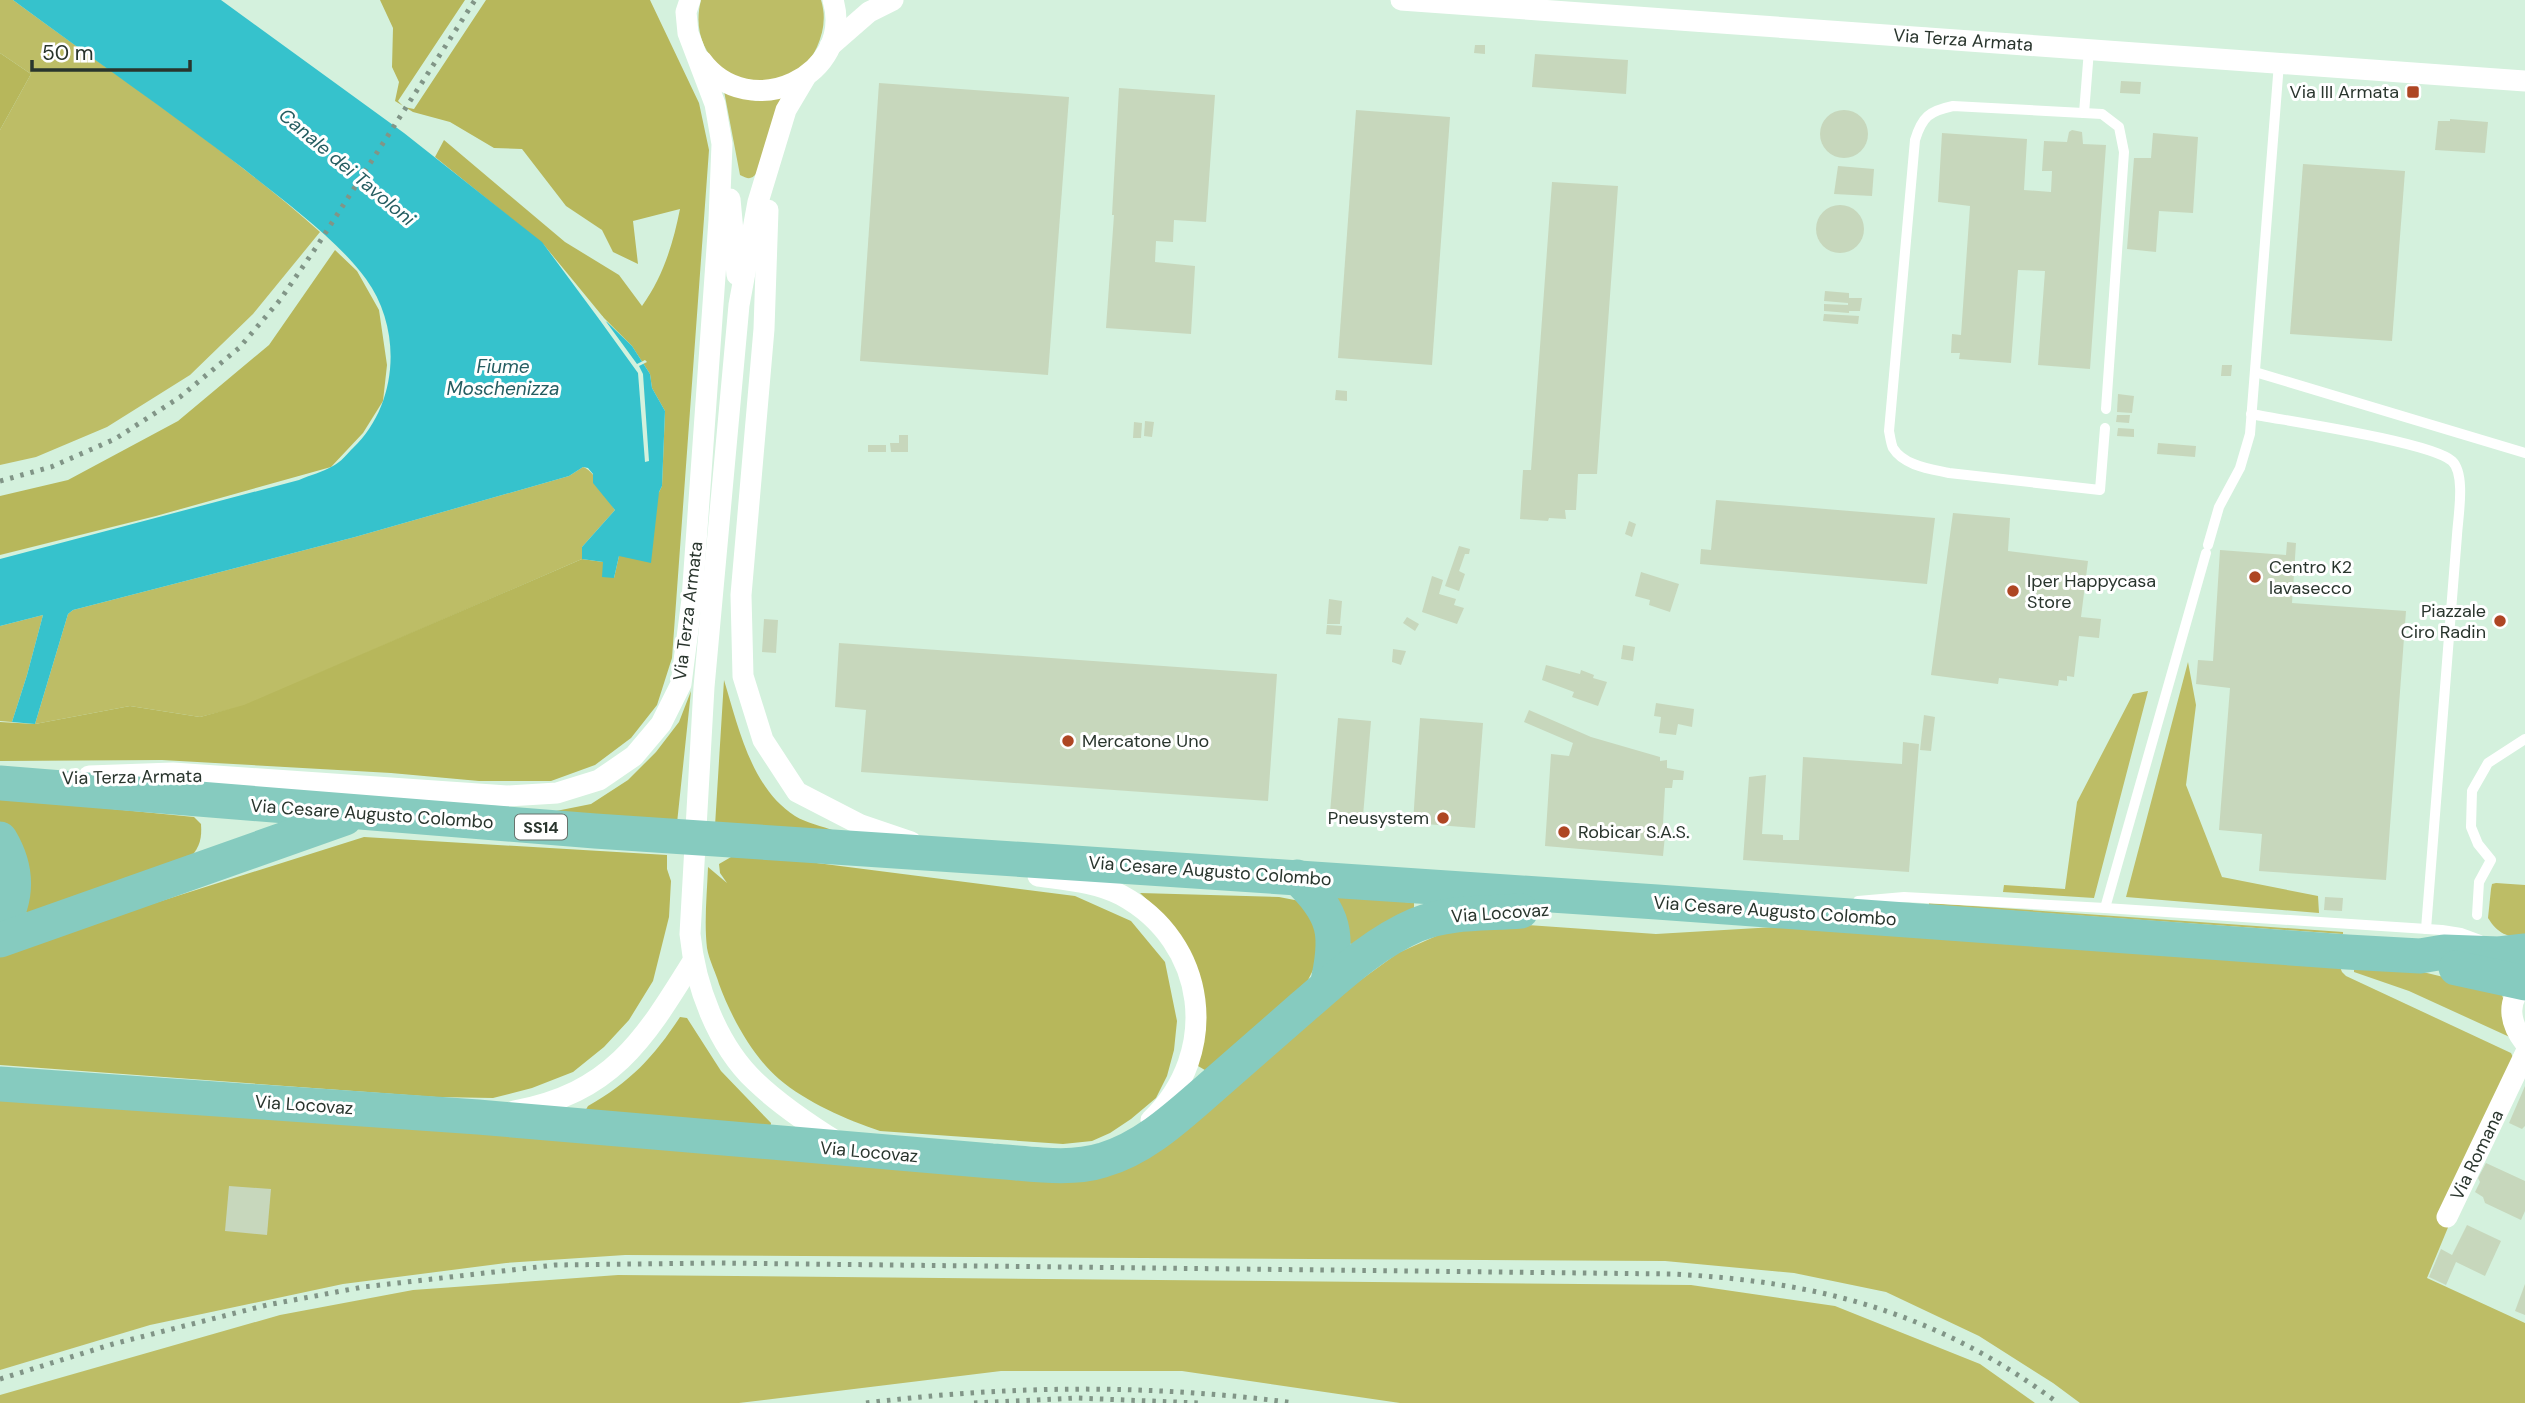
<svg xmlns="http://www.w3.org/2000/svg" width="2525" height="1403" viewBox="0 0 2525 1403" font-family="'DM Sans',sans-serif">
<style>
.green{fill:#bdbd66}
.forest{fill:#b7b75b}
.water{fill:#36c2cc}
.pier{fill:#d4f1dd}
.building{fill:#c7d7bc}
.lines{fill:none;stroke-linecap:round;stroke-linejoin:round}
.service{stroke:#fff;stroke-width:10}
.minor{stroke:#fff;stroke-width:21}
.primary{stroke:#86cbbf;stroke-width:35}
.rail{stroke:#819587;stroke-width:5;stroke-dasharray:3.5 7;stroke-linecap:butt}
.poi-dot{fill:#ae4623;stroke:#fff;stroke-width:2.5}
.labels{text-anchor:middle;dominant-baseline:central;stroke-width:6;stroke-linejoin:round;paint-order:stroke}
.shield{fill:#fff;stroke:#69726c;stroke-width:2}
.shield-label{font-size:16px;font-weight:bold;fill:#29352d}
.street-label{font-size:18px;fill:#29352d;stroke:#fff}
.poi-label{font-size:18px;fill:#29352d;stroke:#fff;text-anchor:start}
.water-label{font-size:19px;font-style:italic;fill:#255d61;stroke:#fff}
</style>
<rect width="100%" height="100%" fill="#d4f1dd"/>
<!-- green -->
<g class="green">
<path d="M0,0h13c103,76 211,147 307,232l-67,82 -63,61 -83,52 -71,30 -36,8v-335l31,-56 -31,-21z"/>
<path d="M701,0h120c5,16 3,31 -4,47 -31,67 -136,31 -116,-47z"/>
<path d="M724,91l32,10 26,-6 -25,78c-6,7 -9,6 -17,2z"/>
<path d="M583,467c13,4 23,31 32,43l-33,37v12l-338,147 -44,11 -70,-11 -95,18 33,-110 5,-4 282,-73 214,-61z"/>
<polygon points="43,615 27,675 12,722 0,721 0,626"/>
<polygon points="2188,662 2196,705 2186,785 2222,877 2318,896 2319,913 2126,897"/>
<polygon points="2148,691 2094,898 2003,892 2004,885 2065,889 2077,802 2133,694"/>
<path d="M2496,883l29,2v53c-18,-1 -27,-4 -37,-20l3,-29 1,-5z"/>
<polygon points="1338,895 1414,903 1414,908 1360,945 1345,943 1333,899"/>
<polygon points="1929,903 2343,932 2343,934 1929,905"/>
<polygon points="1515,924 1656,934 1775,927 2340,967 2342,972 2346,976 2511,1053 2516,1064 2427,1278 2525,1323 2525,1403 2080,1403 2053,1383 1979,1336 1886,1292 1794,1273 1665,1261 625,1255 506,1263 343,1284 150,1325 0,1370 0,1100 1090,1176 1398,953 1461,925"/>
<polygon points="2354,967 2427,973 2501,991 2514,1039 2409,991 2354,972"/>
<polygon points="618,1275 1691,1285 1835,1306 1980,1364 2035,1403 1400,1403 1182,1371 1001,1371 739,1403 0,1403 0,1395 280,1315 413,1290"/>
</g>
<!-- forest -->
<g class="forest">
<path d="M380,0h85l-67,101 6,6 10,2 72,-109h164l49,103 10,47 -37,508 -15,47 -26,33 -36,27 -44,16h-72l-88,-8 -229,-13 -162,1v-39l35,2 95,-18 70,11 44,-12 338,-146 21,3 11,16 5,-22 40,-64 3,-6 3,-75 -13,-23 -2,-14 -18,-28 -28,-28 -60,-73 -109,-88 9,-17 121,102 54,33 23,31c21,-29 31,-62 38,-97l-47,12 5,43 -25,-12 -11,-22 -36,-24 -44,-57 -28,-1 -44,-26 -37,-10 -18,-11 4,-19 -7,-15 1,-39z"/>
<polygon points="0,53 31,74 0,130"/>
<polygon points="335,250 357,271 379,310 387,365 383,401 363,433 331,467 156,516 0,555 0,496 68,480 178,421 269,345"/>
<path d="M724,680c14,46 27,108 71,136 11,7 27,10 40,15l-120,-5z"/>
<polygon points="691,691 677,823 551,812 591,804 628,780 656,752 679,722"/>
<path d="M0,798l194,19 7,7c1,14 -1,22 -10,33l-163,57 -4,-4 -24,-87z"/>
<polygon points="364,837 667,855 667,869 671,881 669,917 653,981 629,1020 604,1047 573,1072 532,1088 493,1098 436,1097 0,1065 0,952"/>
<path d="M738,853l337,43 56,25 34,41 12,59 -3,29 -7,26 -11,22 -25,21 -21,14 -18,8 -29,3 -183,-13c-33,-11 -74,-29 -101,-52 -26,-22 -48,-62 -60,-95 -3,-11 -10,-24 -12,-36 -3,-26 0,-54 1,-81l19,16 -7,-10 -1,-9z"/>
<path d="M1140,893l139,4 26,5 14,34 -5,32 -10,20 -94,85 -12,-7c6,-89 11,-109 -58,-173z"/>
<path d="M680,1017l7,1 34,53 50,52 -1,8 -186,-18 4,-7c42,-24 65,-48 92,-89z"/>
</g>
<!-- water -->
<path class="water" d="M13,0h208l183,133 138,109 57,77 8,3 25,24 18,28 2,14 13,23 -3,75 -3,6 -8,71 -32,-7 -5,22 -12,-1 1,-15 -21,-3v-12l33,-37 -22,-27v-9l-5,-6 -5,-1 -14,9 -214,61 -282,73 -5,4 -33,110 -23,-2 15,-47 16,-60 -43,11v-67l299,-79c11,-5 24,-8 34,-14 8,-4 14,-12 20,-18 45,-43 50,-118 13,-169 -29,-40 -83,-79 -122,-110 -76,-58 -154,-112 -231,-169z"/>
<!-- pier -->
<polygon class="pier" points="602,316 637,364 645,360 647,362 639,366 643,374 649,461 645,462 638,373 599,319"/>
<!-- building -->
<g class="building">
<polygon points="1475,45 1485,45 1485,54 1474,53"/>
<polygon points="1535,54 1628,60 1626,94 1532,87"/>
<polygon points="2121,81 2141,82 2140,94 2120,93"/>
<polygon points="879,83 1069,97 1048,375 860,361"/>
<polygon points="1119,88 1215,95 1206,222 1174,220 1173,242 1156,241 1155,262 1195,266 1191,334 1106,328 1114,215 1112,215"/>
<circle cx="1844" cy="134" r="24"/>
<polygon points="1356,110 1450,117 1432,365 1338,358"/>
<polygon points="2450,119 2488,122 2485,153 2435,150 2438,121 2450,121"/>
<polygon points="2072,130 2082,132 2083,144 2106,145 2090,369 2038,365 2045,271 2018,270 2011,363 1959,359 1960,353 1951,353 1952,334 1961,335 1970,206 1938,202 1942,133 2027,139 2024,190 2051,192 2052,171 2042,171 2044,141 2067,142 2069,132"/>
<polygon points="2153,133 2198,137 2193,213 2159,211 2156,252 2127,249 2134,158 2151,158"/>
<polygon points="2303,164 2405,171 2392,341 2290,334"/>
<polygon points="1838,166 1874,169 1872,196 1834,194"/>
<polygon points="1552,182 1618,186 1597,474 1578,474 1576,510 1565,510 1566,519 1549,518 1548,521 1520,519 1523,470 1531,470"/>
<circle cx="1840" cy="229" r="24"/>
<polygon points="1825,291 1849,293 1849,298 1862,298 1860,311 1849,311 1849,313 1824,311 1824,304 1848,305 1848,303 1824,301"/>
<polygon points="1824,314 1859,316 1858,324 1823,321"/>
<polygon points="2222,365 2232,365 2231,376 2221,376"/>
<polygon points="1336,390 1347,391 1347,401 1335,400"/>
<polygon points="2118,394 2134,396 2132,413 2117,412"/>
<polygon points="2117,415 2130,415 2129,423 2116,422"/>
<polygon points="1145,421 1154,422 1152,437 1144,436"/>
<polygon points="1134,422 1142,423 1141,438 1133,438"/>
<polygon points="2118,428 2134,429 2134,437 2117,436"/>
<polygon points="899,435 908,435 908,452 891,452 890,443 899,443"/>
<polygon points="2158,443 2196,446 2195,457 2157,454"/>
<rect x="868" y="445" width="18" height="7"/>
<polygon points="1716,500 1935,518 1927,584 1700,564 1701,549 1711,550"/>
<polygon points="1953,513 2010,518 2008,551 2088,561 2081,617 2101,619 2099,638 2079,636 2074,677 2067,676 2067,681 2059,680 2058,686 1999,678 1998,684 1931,675"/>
<polygon points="1629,521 1636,524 1632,537 1625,534"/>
<polygon points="2287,542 2296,543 2292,603 2406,611 2386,880 2259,871 2262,834 2219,830 2230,688 2196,684 2198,660 2213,661 2220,550 2286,555"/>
<polygon points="1459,546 1470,549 1469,554 1465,554 1459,571 1465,574 1459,591 1445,586"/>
<polygon points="1641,572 1679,584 1670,612 1649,605 1650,600 1635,596"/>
<polygon points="1432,576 1443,580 1439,594 1456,599 1454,605 1464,608 1457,624 1422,612"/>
<polygon points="1329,599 1342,601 1340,624 1327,624"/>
<polygon points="1407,617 1419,624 1415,631 1403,623"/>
<polygon points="764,619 778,620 776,653 762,652"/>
<polygon points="1327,625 1342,626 1341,635 1326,634"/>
<polygon points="839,643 1277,674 1268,801 861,772 866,710 835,707"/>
<polygon points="1623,645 1635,647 1633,661 1621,659"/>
<polygon points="1393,649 1406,651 1401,665 1392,662"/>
<polygon points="1546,665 1580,674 1581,670 1594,675 1593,678 1607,682 1598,706 1572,697 1574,692 1542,680"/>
<polygon points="1656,703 1694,709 1692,727 1678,724 1676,735 1659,733 1661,717 1654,716"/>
<polygon points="1529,710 1591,737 1660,757 1660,761 1667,760 1667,768 1684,771 1683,780 1673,780 1672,788 1665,788 1663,824 1666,825 1663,856 1545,846 1551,754 1569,756 1573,743 1524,722"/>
<polygon points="1924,715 1935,717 1931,751 1920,750"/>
<polygon points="1338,718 1371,721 1363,816 1330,813"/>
<polygon points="1420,718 1483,723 1475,828 1413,823"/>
<polygon points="1903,742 1919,744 1909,872 1743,860 1749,777 1766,775 1762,834 1783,835 1783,840 1799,840 1803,757 1902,764"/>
<polygon points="2325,897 2343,898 2342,911 2324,910"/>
<polygon points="2525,1086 2525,1126 2522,1129 2509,1123"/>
<polygon points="2486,1163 2525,1181 2525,1211 2521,1220 2485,1203 2483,1197 2475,1192 2480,1182 2478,1178"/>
<polygon points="229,1186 271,1189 267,1235 225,1231"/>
<polygon points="2467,1225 2501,1241 2485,1276 2456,1262 2446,1285 2429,1277 2441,1249 2452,1255"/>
<polygon points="2525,1284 2525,1315 2515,1311"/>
</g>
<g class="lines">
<!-- service -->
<g class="service">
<polyline points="2084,113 2089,50"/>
<polyline points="2255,372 2525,453"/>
<path d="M2251,414c36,7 180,28 201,47 14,13 6,56 5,74l-31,394"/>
<path d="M2105,428l-5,62 -151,-17c-18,-4 -45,-7 -56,-25 -2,-4 -3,-12 -4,-17l26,-291c7,-23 14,-29 38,-34l149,8 17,13 5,25 -18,257"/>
<polyline points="2208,545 2219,507 2240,468 2250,434 2279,63"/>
<polyline points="1858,901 1904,897 2105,908 2442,930 2461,933 2480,940"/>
<polyline points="2105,908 2206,553"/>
<polyline points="2477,915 2479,882 2491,860 2478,844 2471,827 2472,791 2488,763 2525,739"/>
</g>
<!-- minor -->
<g class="minor">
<polyline points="1401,0 2525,81"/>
<polyline points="830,46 869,12 893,0"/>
<path d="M701,60c48,66 154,15 132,-60"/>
<path d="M805,78l-19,32 -28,92 -19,103 -35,382 -14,247c5,51 27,111 65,147 25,24 55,44 84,62"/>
<polyline points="730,199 737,275"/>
<polyline points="768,210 764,329 741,595 743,676 763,740 797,792 861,825 911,842"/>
<polyline points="89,776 173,773 507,796 557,793 599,780 634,756 661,724 681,684 692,599 719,220 722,144 715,104 688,33 686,12 690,0"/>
<path d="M1038,876c28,4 58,6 83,19 87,47 100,158 30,225"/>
<path d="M2525,985c-20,16 -15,39 0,58"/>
<path d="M514,1111c98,-18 130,-71 179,-150"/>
<polyline points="2447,1217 2525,1054"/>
</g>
<!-- primary -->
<g class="primary">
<polyline points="0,783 595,831 1657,902 2347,952 2420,956 2444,952 2499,954 2525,951"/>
<path d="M0,839c18,30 18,59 0,89"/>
<path d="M1297,877c39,37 42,58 30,109"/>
<polyline points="0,940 345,818"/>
<polyline points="2456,968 2525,983"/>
<path d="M0,1084l478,33 514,44c35,2 77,10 111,-1 41,-12 74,-43 105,-70 32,-28 64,-56 96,-84 35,-30 70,-63 112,-81 33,-14 70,-11 105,-14"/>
</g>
<!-- rail -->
<g class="rail">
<polyline points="0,481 51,467 115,439 180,397 239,348 280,300 317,246 475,0"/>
<path d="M0,1379l113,-35 154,-39 96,-18 192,-22 163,-2 953,11c148,7 267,39 387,129"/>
<path d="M866,1403c145,-18 284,-19 429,0"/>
<polyline points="974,1403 1076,1398 1199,1403"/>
</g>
</g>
<!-- markers -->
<g class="poi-dot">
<rect x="2406" y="85" width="14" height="14" rx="3.5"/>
<circle cx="2255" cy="577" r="7"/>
<circle cx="2013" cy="591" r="7"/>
<circle cx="2500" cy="621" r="7"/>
<circle cx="1068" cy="741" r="7"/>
<circle cx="1443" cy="818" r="7"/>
<circle cx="1564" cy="832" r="7"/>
</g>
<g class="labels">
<!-- shield labels -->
<rect class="shield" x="515" y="814.5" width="52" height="25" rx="5"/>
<g class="shield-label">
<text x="541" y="827">SS14</text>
</g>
<!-- street labels -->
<g class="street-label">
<text transform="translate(1963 40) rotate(4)">Via Terza Armata</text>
<text transform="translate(688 611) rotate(-83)">Via Terza Armata</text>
<text transform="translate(132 777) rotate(-1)">Via Terza Armata</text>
<text transform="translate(372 814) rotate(4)">Via Cesare Augusto Colombo</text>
<text transform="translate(1210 871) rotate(4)">Via Cesare Augusto Colombo</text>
<text transform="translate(1775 911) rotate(4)">Via Cesare Augusto Colombo</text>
<text transform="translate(1500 913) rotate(-4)">Via Locovaz</text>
<text transform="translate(304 1105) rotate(4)">Via Locovaz</text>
<text transform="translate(869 1152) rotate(5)">Via Locovaz</text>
<text transform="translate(2477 1155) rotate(-64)">Via Romana</text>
</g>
<!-- poi labels -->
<g class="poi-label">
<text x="2399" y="92" text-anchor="end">Via III Armata</text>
<text x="2269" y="567">Centro K2<tspan x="2269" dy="21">lavasecco</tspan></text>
<text x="2027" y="581">Iper Happycasa<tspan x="2027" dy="21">Store</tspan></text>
<text x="2486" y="611" text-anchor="end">Piazzale<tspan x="2486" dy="21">Ciro Radin</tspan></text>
<text x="1082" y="741">Mercatone Uno</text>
<text x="1429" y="818" text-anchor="end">Pneusystem</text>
<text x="1578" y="832">Robicar S.A.S.</text>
</g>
<!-- water labels -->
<g class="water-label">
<text transform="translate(347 167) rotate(40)">Canale dei Tavoloni</text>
<text x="503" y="366">Fiume<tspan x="503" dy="22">Moschenizza</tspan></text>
</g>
</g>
<!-- scale -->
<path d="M32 60v10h158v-10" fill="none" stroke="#29352d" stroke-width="3.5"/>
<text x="42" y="60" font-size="21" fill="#29352d" stroke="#ffffff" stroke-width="5" paint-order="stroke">50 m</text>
</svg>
